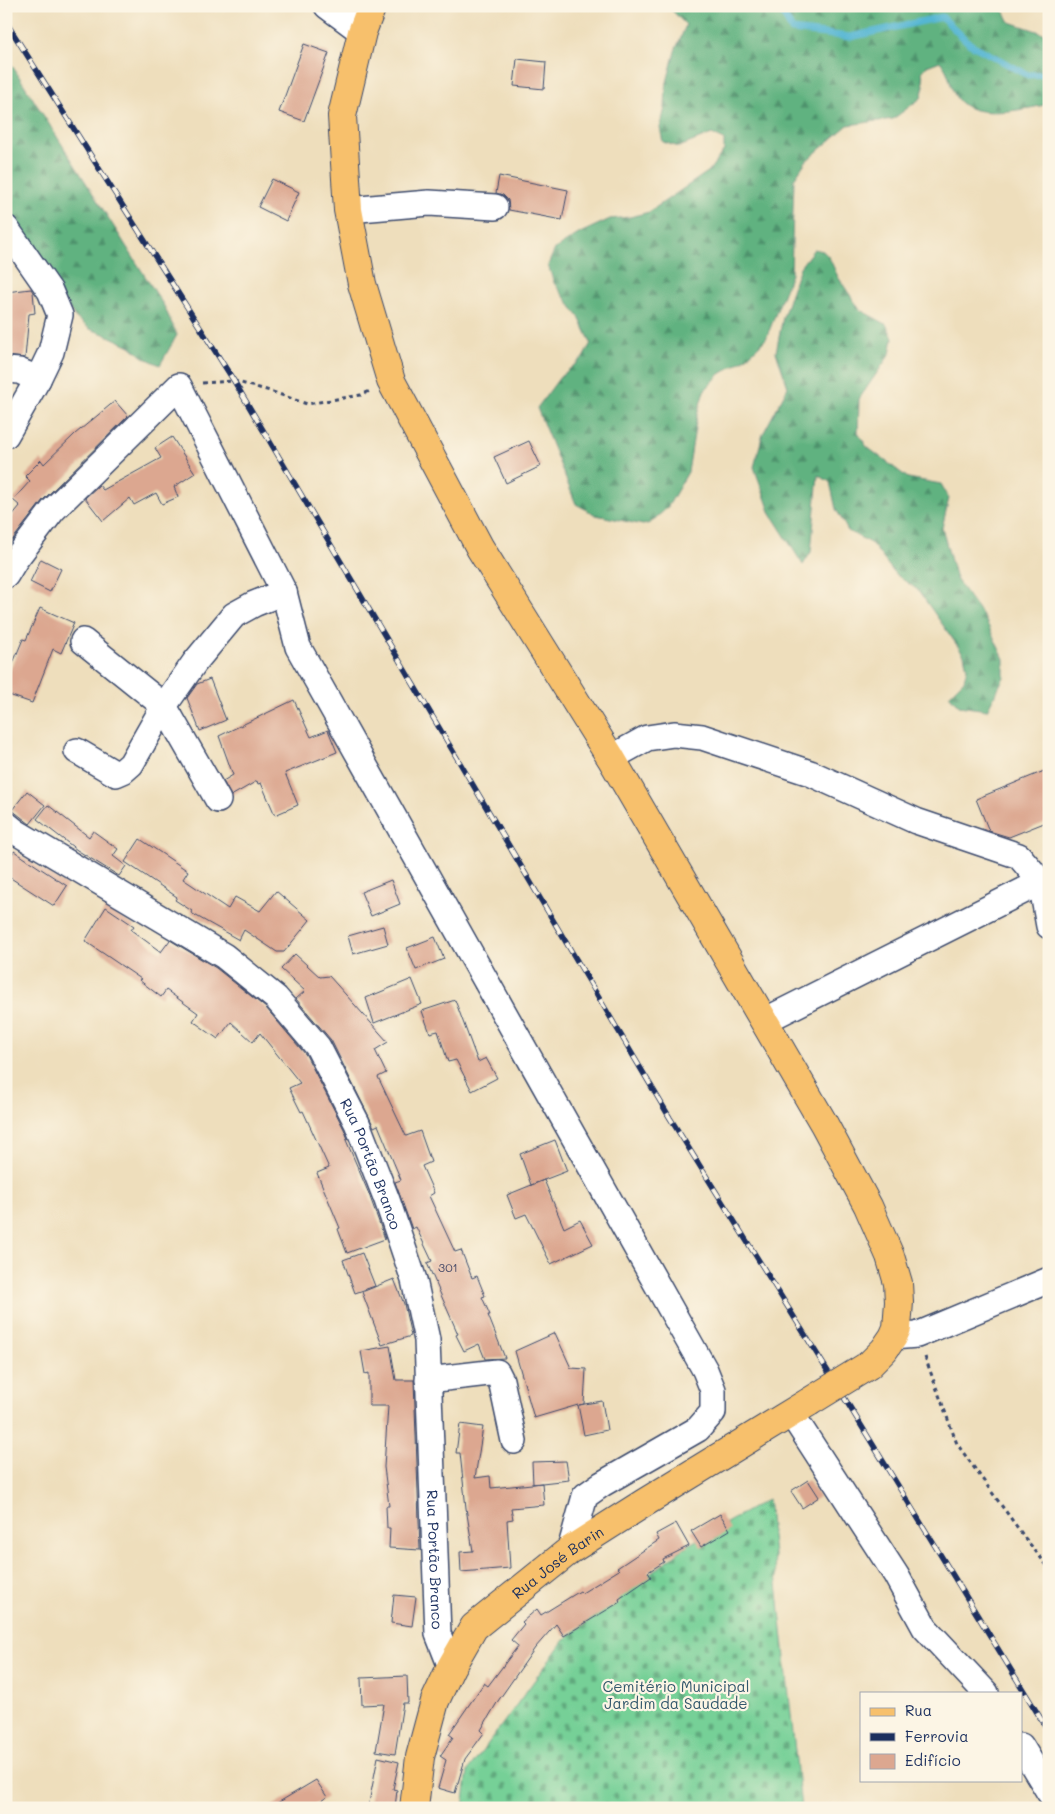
<svg xmlns="http://www.w3.org/2000/svg" width="1055" height="1814" viewBox="0 0 1055 1814" font-family="Mali,sans-serif">
<style>
.forest{fill:url(#forest-firs);stroke:#3e706f}
.cemetery{fill:url(#cemetery-stones);stroke:#48807a}
.lines{fill:none;stroke-linecap:round;stroke-linejoin:round}
.stream{stroke:#55b6d3;stroke-width:7}
.building{fill:#dca790}
.minor-casing{stroke:#3b496c;stroke-width:28}
.major-casing{stroke:#3b496c;stroke-width:30}
.path{stroke:#3b496c;stroke-width:3;stroke-dasharray:4 4;stroke-linecap:butt}
.minor{stroke:#fff;stroke-width:25}
.major{stroke:#f7c06c;stroke-width:28}
.rail-casing{stroke:#1b2f5e;stroke-width:5.5}
.rail{stroke:#fcf5e5;stroke-width:4;stroke-dasharray:11;stroke-linecap:butt}
.major-bridge-casing{stroke:#3b496c;stroke-width:30;stroke-linecap:butt}
.major-bridge{stroke:#f7c06c;stroke-width:28}
.labels{text-anchor:middle;dominant-baseline:central;stroke-width:4.5;stroke-linejoin:round;paint-order:stroke}
.number-label{font-size:12px;fill:#4b4d6a}
.street-label{font-size:15px;fill:#1b2f5e;stroke:#fcf5e5}
.park-label{font-size:15px;fill:#32576c;stroke:#fcf5e5}
</style>
<defs>
<pattern id="forest-firs" width="22" height="20" patternUnits="userSpaceOnUse" patternTransform="scale(1.25)"><rect width="22" height="20" fill="#60b280"/><path d="M5 1l3.5 6h-7zM16 11l3.5 6h-7z" fill="#4e916c"/></pattern>
<pattern id="cemetery-stones" width="16" height="16" patternUnits="userSpaceOnUse" patternTransform="scale(1.25)"><rect width="16" height="16" fill="#76d097"/><path d="M2 7V4a2 2 0 0 1 4 0v3zM10 15v-3a2 2 0 0 1 4 0v3z" fill="#60a97e"/></pattern>
</defs>
<rect width="100%" height="100%" fill="#fcf5e5"/>
<filter id="ink" filterUnits="userSpaceOnUse"><feTurbulence type="fractalNoise" baseFrequency=".02" numOctaves="2"/><feDisplacementMap in="SourceGraphic" scale="10" xChannelSelector="R" yChannelSelector="G"/><feConvolveMatrix kernelMatrix="1 2 1 2 8 2 1 2 1" color-interpolation-filters="sRGB"/></filter>
<filter id="wash" filterUnits="userSpaceOnUse"><feTurbulence type="fractalNoise" baseFrequency=".0096" numOctaves="4" result="noise"/><feDisplacementMap in="SourceGraphic" scale="20" xChannelSelector="R" yChannelSelector="G"/><feGaussianBlur stdDeviation="1.12" result="paint"/><feColorMatrix in="noise" values="0 0 0 0 0 0 0 0 0 0 0 0 0 0 0 0 0 1.4 0 .05"/><feComposite in="paint" operator="in"/></filter>
<g filter="url(#wash)">
<rect width="100%" height="100%" fill="#eedebc"/>
<!-- forest -->
<g class="forest">
<path d="M668,6h333l9,16 39,13v69c-23,5 -79,18 -93,-7 -8,-14 -4,-21 -16,-36l-13,5 -5,6 2,14 -3,12 -28,21 -45,6 -42,36 -12,18 -3,95 -25,65 -21,20 -25,15 -16,17 -7,24 -9,57 -21,36 -17,15 -7,2 -47,-10 -20,-11 -39,-96 23,-31 23,-19 8,-15 -12,-26 -25,-34 -6,-18 7,-16 25,-16 30,-14 20,-2 19,-5 60,-41 15,-21v-10l-12,-6 -33,13 -16,-5 -3,-14 5,-20 1,-22 9,-35 11,-26z"/>
<polygon points="6,56 164,306 177,335 160,365 143,357 130,346 104,334 90,329 75,317 6,214"/>
<polygon points="814,249 823,251 829,257 838,277 860,310 886,324 893,338 890,354 859,399 858,433 867,447 908,478 941,484 949,498 942,528 956,579 985,619 1004,659 1004,677 987,710 959,706 949,695 964,680 967,668 964,655 918,590 895,574 872,544 848,531 836,509 830,482 818,475 811,552 803,565 771,514 754,467 763,434 788,387 776,352 783,317 800,267"/>
</g>
<!-- cemetery -->
<polygon class="cemetery" points="768,1499 801,1808 463,1808 468,1771 564,1640 688,1545"/>
<g class="lines">
<!-- stream -->
<polyline class="stream" points="779,6 792,30 850,37 942,17 970,44 1028,75 1049,74"/>
</g>
<g id="blocks">
<!-- building -->
<g class="building">
<polygon points="304,44 329,53 304,121 279,112"/>
<polygon points="517,59 546,62 544,89 514,86"/>
<polygon points="499,176 568,190 562,220 509,210 508,200 503,195 496,193"/>
<polygon points="272,179 299,192 286,221 258,207"/>
<polygon points="31,289 33,292 35,313 29,314 25,358 6,356 6,292"/>
<polygon points="115,401 128,416 43,500 6,548 6,523 20,506 13,500 30,481 25,476 41,460 44,464 75,434"/>
<polygon points="172,437 195,473 174,487 178,497 162,504 156,493 134,505 130,498 103,521 85,498 99,485 103,490 161,458 155,448"/>
<polygon points="529,441 541,466 506,483 494,457"/>
<polygon points="41,559 61,569 50,592 30,582"/>
<polygon points="40,608 74,623 61,653 53,649 32,703 6,694 6,680 23,639 26,640"/>
<polygon points="210,679 226,720 200,731 187,698 197,684"/>
<polygon points="294,700 311,737 328,730 337,752 285,773 298,805 275,815 261,783 258,784 257,781 231,796 223,781 233,775 219,736"/>
<polygon points="1049,769 1049,821 1009,837 989,831 976,799"/>
<polygon points="27,791 45,805 30,824 12,810"/>
<polygon points="48,805 89,837 93,831 118,849 113,856 126,866 119,876 77,850 37,819"/>
<polygon points="140,839 188,871 183,879 228,909 235,897 260,911 276,891 310,920 284,952 277,952 244,930 239,940 191,913 192,911 175,900 177,897 125,862"/>
<polygon points="14,851 67,886 54,906 6,875 6,863"/>
<polygon points="391,880 400,904 371,916 361,892"/>
<polygon points="106,907 134,926 131,930 161,952 170,940 216,968 266,1008 306,1055 344,1129 348,1139 346,1140 369,1194 385,1239 347,1253 338,1229 340,1228 317,1173 329,1168 303,1111 301,1112 289,1088 300,1083 260,1033 253,1042 231,1022 218,1039 193,1021 198,1013 166,990 161,997 139,980 141,979 85,941"/>
<polygon points="383,926 388,944 353,954 348,936"/>
<polygon points="435,937 444,959 416,970 407,948"/>
<polygon points="295,954 320,977 329,976 388,1042 375,1050 386,1073 378,1077 406,1136 420,1131 431,1162 422,1166 434,1193 429,1196 455,1252 461,1250 472,1278 477,1276 485,1296 482,1297 490,1315 488,1315 505,1358 485,1359 479,1344 464,1351 456,1335 458,1334 427,1263 432,1261 416,1227 412,1229 395,1182 401,1180 378,1125 374,1127 331,1040 296,999 305,991 281,969"/>
<polygon points="412,979 422,1004 374,1023 366,998"/>
<polygon points="455,1000 478,1062 486,1058 497,1078 472,1091 456,1060 448,1062 438,1031 430,1033 422,1011"/>
<polygon points="555,1140 567,1171 531,1185 520,1154"/>
<polygon points="544,1180 564,1228 580,1220 593,1244 551,1264 526,1214 516,1218 507,1195"/>
<polygon points="362,1253 375,1286 355,1293 343,1260"/>
<polygon points="394,1279 404,1304 411,1336 382,1345 362,1292"/>
<polygon points="555,1333 571,1368 586,1369 584,1404 579,1405 602,1401 607,1430 584,1435 578,1405 534,1418 515,1351"/>
<polygon points="390,1346 396,1380 414,1380 420,1550 389,1548 390,1528 387,1528 386,1506 389,1506 384,1467 388,1406 369,1406 369,1373 365,1374 361,1351"/>
<polygon points="460,1424 483,1427 475,1478 490,1476 491,1488 542,1483 544,1505 511,1508 513,1519 507,1520 510,1568 461,1572 460,1552 473,1551 466,1508 460,1453 456,1453"/>
<polygon points="566,1461 569,1480 533,1484 532,1462"/>
<polygon points="808,1480 819,1497 802,1508 791,1491"/>
<polygon points="720,1514 730,1530 701,1547 691,1531"/>
<polygon points="676,1523 689,1546 663,1559 664,1562 648,1572 651,1577 619,1599 620,1602 564,1636 556,1624 535,1648 498,1701 481,1730 484,1733 465,1759 455,1793 438,1788 446,1760 440,1756 453,1737 449,1734 484,1683 488,1686 518,1646 511,1640 524,1624 522,1622 537,1609 541,1615 580,1591 582,1593 619,1570 617,1568 659,1540 656,1534"/>
<polygon points="394,1595 416,1597 412,1626 391,1623"/>
<polygon points="407,1676 408,1703 403,1703 395,1754 376,1751 384,1704 362,1705 361,1678"/>
<polygon points="378,1757 399,1762 393,1789 397,1790 395,1808 368,1808"/>
<polygon points="316,1780 327,1797 310,1808 269,1808"/>
</g>
</g>
</g>
<g filter="url(#ink)">
<use href="#blocks" fill-opacity="0" stroke="#3b496c" stroke-width="1"/>
<g class="lines">
<!-- minor casing -->
<g class="minor-casing">
<g id="minor">
<polyline points="327,6 362,32"/>
<polyline points="348,210 429,203 495,207"/>
<polyline points="6,228 50,291 60,315 51,352 38,379 6,435"/>
<polyline points="6,370 19,371 38,379"/>
<polyline points="6,575 15,560 53,510 179,386 284,592 298,647 705,1370 713,1390 713,1412 698,1429 602,1484 585,1496 570,1550"/>
<polyline points="83,641 164,706 218,800"/>
<polyline points="77,751 116,774 123,771 131,764 164,706 195,662 234,615 254,604 284,592"/>
<polyline points="611,758 647,738 674,734 702,737 810,773 916,821 1019,856 1041,882"/>
<path id="s1" d="M6,824l10,8 208,124 52,42 42,49 39,76 30,77 27,80 13,60 11,294 13,33"/>
<polyline points="764,1021 1041,882 1049,926"/>
<polyline points="893,1337 917,1335 1049,1280"/>
<polyline points="428,1380 497,1372 501,1380 514,1441"/>
<polyline points="791,1413 896,1575 925,1628 986,1693"/>
<polyline points="1021,1746 1049,1792"/>
</g>
</g>
<!-- major casing -->
<g class="major-casing">
<g id="major">
<polyline points="372,6 362,32 342,116 348,210 362,284 391,381 480,548 611,758 824,1124 868,1206 890,1256 898,1283 899,1302 897,1328 893,1337 884,1350 869,1365"/>
<path id="s2" d="M414,1808l6,-51 15,-56 16,-34 23,-40 96,-77 74,-47 165,-101"/>
</g>
</g>
<!-- path -->
<g class="path">
<polyline points="202,383 234,381 270,391 307,404 361,395 370,391"/>
<polyline points="925,1357 957,1444 1025,1538 1049,1568"/>
</g>
<!-- minor -->
<use href="#minor" class="minor"/>
<!-- major -->
<use href="#major" class="major"/>
<!-- rail casing -->
<g class="rail-casing">
<polyline id="rail" points="6,22 234,381 670,1118 837,1386 1049,1732"/>
</g>
<!-- rail -->
<use href="#rail" class="rail"/>
<!-- major-bridge casing -->
<g class="major-bridge-casing">
<polyline id="major-bridge" points="809,1402 869,1365"/>
</g>
<!-- major-bridge -->
<use href="#major-bridge" class="major-bridge"/>
</g>
</g>
<g class="labels">
<!-- number labels -->
<g class="number-label">
<text x="448" y="1267">301</text>
</g>
<!-- street labels -->
<g class="street-label">
<text stroke="none"><textPath href="#s1" startOffset="515">Rua Portão Branco</textPath></text>
<text stroke="none"><textPath href="#s1" startOffset="920">Rua Portão Branco</textPath></text>
<text stroke="none"><textPath href="#s2" startOffset="299">Rua José Barin</textPath></text>
</g>
<!-- park labels -->
<g class="park-label">
<text x="676" y="1686">Cemitério Municipal<tspan x="676" dy="17">Jardim da Saudade</tspan></text>
</g>
</g>
<!-- margin -->
<rect width="1055" height="1814" fill="none" stroke="#fcf5e5" stroke-width="25"/>
<!-- legend -->
<rect x="860" y="1692" width="162" height="90" fill="#fcf5e5" stroke="#a2a6af"/>
<rect x="870" y="1708" width="25" height="8" fill="#f7c06c" stroke="#a2a6af"/>
<text x="905" y="1716" font-size="15" fill="#1b2f5e">Rua</text>
<rect x="870" y="1733" width="25" height="8" fill="#1b2f5e" stroke="#a2a6af"/>
<text x="905" y="1742" font-size="15" fill="#1b2f5e">Ferrovia</text>
<rect x="870" y="1754" width="25" height="15" fill="#dca790" stroke="#a2a6af"/>
<text x="905" y="1766" font-size="15" fill="#1b2f5e">Edifício</text>
</svg>
